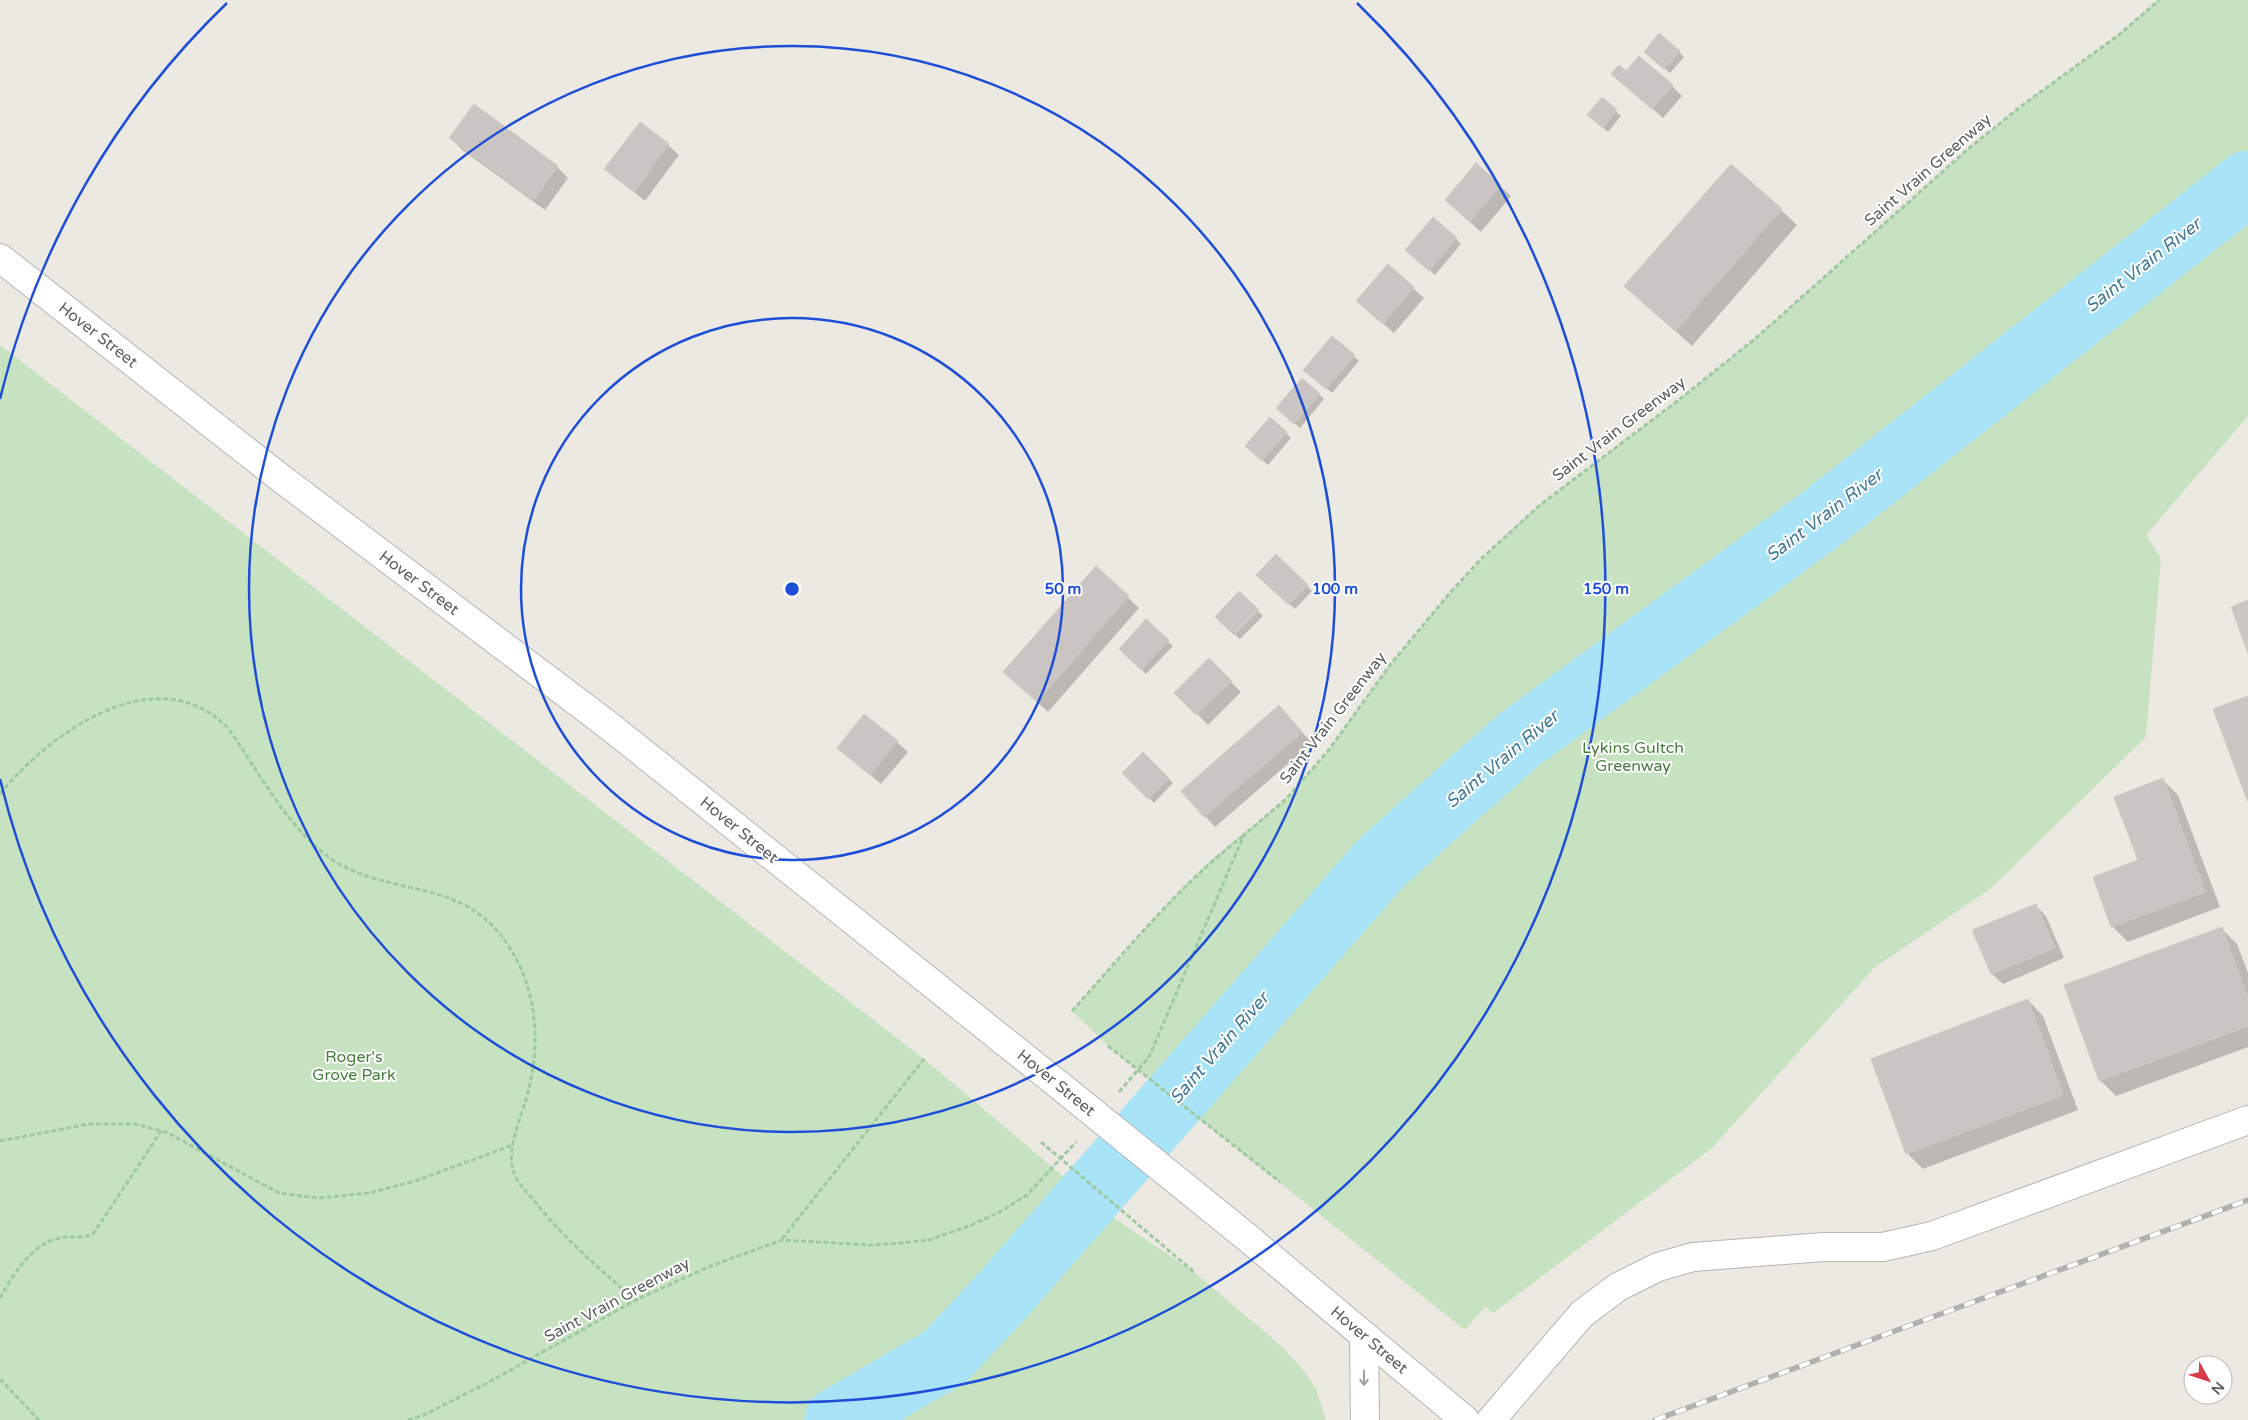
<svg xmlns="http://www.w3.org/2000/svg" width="2248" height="1420" viewBox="0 0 2248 1420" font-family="'Varela Round',sans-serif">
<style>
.green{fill:#c7e2c1}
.shadow{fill:#0003}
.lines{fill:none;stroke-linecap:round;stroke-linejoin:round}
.river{stroke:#a8e3f7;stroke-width:65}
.building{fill:#cac5c2;stroke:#d0c9c1}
.secondary-casing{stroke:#b2b6b9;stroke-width:30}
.path{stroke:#9fc9a2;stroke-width:3;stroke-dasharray:5 2.5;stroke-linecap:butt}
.secondary{stroke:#fff;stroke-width:28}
.rail-casing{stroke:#afb0b0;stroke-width:5.5}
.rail{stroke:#fff;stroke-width:4;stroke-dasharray:11;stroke-linecap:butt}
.secondary-bridge-casing{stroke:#b2b6b9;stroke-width:30;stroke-linecap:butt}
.path-bridge{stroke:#9fc9a2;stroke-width:3;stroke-dasharray:5 2.5;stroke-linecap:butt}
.secondary-bridge{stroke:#fff;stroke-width:28}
.oneway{stroke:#9d9fa1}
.ring{fill:none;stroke:#1d4ed8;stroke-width:2.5}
.labels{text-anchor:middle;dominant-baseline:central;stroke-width:4;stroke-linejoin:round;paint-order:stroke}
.street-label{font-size:16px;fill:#5b5f62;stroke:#fff}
.park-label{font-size:16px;fill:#467f3c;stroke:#fff}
.water-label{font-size:18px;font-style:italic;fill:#417b97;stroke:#fff}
.centre{fill:#1d4ed8;stroke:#fff;stroke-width:2.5}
.ring-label{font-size:15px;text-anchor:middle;font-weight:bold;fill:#1d4ed8;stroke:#fff;stroke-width:4;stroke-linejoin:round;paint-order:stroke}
</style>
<rect width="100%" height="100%" fill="#ece8e2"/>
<!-- green -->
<g class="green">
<polygon points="2159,0 2248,0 2248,416 2146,535 2161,558 2146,737 1990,889 1875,967 1712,1148 1493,1313 1485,1307 1465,1330 1108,1046 1072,1011 1182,888 1212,859 1286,799 1328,751 1390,665 1449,594 1511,530 1540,505 1680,399 1756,338 1967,150 2020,107 2120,34"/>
<polygon points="0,345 924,1059 1108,1214 1194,1272 1279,1344 1300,1366 1316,1389 1326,1420 0,1420"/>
</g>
<!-- shadow -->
<g class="shadow">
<polygon points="1679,52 1684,57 1670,73 1650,56"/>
<polygon points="1627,73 1672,86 1682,96 1663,118 1613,74"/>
<polygon points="1602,99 1621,116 1608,132 1594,120"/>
<polygon points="474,106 557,167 568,178 545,210 461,149 451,138"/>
<polygon points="668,145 679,155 645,201 606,169"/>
<polygon points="1476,165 1511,196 1481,232 1446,200"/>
<polygon points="1781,210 1797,225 1692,346 1626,286"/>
<polygon points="1456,239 1461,244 1435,275 1411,254"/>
<polygon points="1388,266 1424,298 1394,333 1368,311"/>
<polygon points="1332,337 1359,361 1332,393 1310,374"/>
<polygon points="1319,394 1324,399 1300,428 1283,413"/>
<polygon points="1286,433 1291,438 1268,465 1251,450"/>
<polygon points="1276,556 1312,591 1295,609 1258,575"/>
<polygon points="1096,568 1139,608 1048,712 1004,672"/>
<polygon points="1239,593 1263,616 1240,639 1216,617"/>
<polygon points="1146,621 1173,646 1146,674 1120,649"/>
<polygon points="1209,660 1241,692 1208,725 1176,693"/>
<polygon points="1279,707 1312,743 1215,827 1205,816"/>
<polygon points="897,742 908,752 881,784 838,747"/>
<polygon points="1143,754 1173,783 1154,803 1124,773"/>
<polygon points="2163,780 2178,795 2220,907 2128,942 2112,926 2139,861"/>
<polygon points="2035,905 2046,916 2064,958 2003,984 1992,974 1974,931"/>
<polygon points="2222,929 2237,944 2248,973 2248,1047 2116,1096 2100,1080"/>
<polygon points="2028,1000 2043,1016 2078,1110 1923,1169 1907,1153"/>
</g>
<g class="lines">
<!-- river -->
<polyline class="river" points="837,1420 945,1357 1001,1297 1381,863 1443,807 1520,739 1821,519 2248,183"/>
</g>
<!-- building -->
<g class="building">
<polygon points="1659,33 1680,51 1664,69 1644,52"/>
<polygon points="1639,56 1673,85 1652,109 1611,74 1619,65 1626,71"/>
<polygon points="1602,97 1617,110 1603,128 1587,115"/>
<polygon points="474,104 558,166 534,200 449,138"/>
<polygon points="640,122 669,144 634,192 604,169"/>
<polygon points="1476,163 1501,185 1470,222 1445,200"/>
<polygon points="1731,164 1782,209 1675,331 1624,286"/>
<polygon points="1433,217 1457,238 1429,271 1405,250"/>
<polygon points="1388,264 1414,287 1383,324 1356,301"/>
<polygon points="1332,336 1355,355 1326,389 1303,370"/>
<polygon points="1302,378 1320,394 1294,424 1276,408"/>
<polygon points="1270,417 1287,432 1262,461 1245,446"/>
<polygon points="1276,554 1308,585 1289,605 1256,575"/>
<polygon points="1096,566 1129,596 1037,702 1003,672"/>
<polygon points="1239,591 1259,610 1234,635 1215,617"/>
<polygon points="2248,600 2248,653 2231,607"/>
<polygon points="1146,619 1169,640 1141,670 1119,649"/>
<polygon points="1209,658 1232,681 1196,715 1174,693"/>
<polygon points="2248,696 2248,802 2213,709"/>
<polygon points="1279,705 1302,732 1204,817 1181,791"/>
<polygon points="864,714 898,741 870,775 837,748"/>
<polygon points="1143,752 1169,778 1148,799 1122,773"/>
<polygon points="2163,778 2205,892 2111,927 2093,877 2138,860 2114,797"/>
<polygon points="2036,904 2055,948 1991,974 1972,930"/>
<polygon points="2222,927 2248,999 2248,1026 2099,1081 2064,985"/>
<polygon points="2028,999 2063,1095 1906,1154 1871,1059"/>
</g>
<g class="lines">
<!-- secondary casing -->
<g class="secondary-casing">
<g id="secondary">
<polyline points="0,258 278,476 608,725 1059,1085"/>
<polyline points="1249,1239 1465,1420"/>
<polyline points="1364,1336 1365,1420"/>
<polyline points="1491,1420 1582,1314 1618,1287 1658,1267 1693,1257 1823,1247 1883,1247 1932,1236 2248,1120"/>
</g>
</g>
<!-- path -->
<g class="path">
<path d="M0,794c50,-62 157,-138 228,-66 31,44 62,105 108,134 60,36 127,15 172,83 29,43 33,98 20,147 -6,26 -24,58 -13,84 4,8 11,15 17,22 30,39 67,70 103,102"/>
<path d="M1072,1011c55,-61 106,-125 171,-175"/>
<polyline points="1119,1092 1149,1057 1244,835 1286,799 1328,751 1390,665 1449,594 1481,559 1540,505 1680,399 1756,338 1967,150 2020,107 2120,34 2159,0"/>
<polyline points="0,1141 89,1124 135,1124 168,1133 279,1193 318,1198 370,1193 415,1181 513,1145"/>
<polyline points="782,1239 924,1059"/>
<path d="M0,1298c14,-24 31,-54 60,-60 12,-3 22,2 34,-5l67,-102"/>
<polyline points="0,1379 39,1420"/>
<polyline points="408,1420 424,1415 489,1382 636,1300 708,1267 782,1240 872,1245 900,1243 929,1240 969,1226 1000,1212 1027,1195 1076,1142"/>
</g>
<!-- secondary -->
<use href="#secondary" class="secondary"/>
<!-- rail casing -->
<g class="rail-casing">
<polyline id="rail" points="1655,1420 2248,1200"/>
</g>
<!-- rail -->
<use href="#rail" class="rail"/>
<!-- secondary-bridge casing -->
<g class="secondary-bridge-casing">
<polyline id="secondary-bridge" points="1059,1085 1249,1239"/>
</g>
<!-- path-bridge -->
<g class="path-bridge">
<polyline points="1108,1046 1280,1182"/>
<polyline points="1041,1142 1194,1272"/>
</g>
<!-- secondary-bridge -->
<use href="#secondary-bridge" class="secondary-bridge"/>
</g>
<!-- one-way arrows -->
<defs><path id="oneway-shaft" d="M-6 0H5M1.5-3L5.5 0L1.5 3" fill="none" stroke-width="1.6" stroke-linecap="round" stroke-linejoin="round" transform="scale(1.25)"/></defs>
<use class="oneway" href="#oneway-shaft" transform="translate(1364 1378) rotate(90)"/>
<!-- distance rings -->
<g class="ring">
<circle cx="792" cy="589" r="271"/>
<circle cx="792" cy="589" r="543"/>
<path d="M0 399A814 814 0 0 1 227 3M1357 3A814 814 0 1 1 0 779"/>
</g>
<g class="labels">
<!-- street labels -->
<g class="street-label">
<text transform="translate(1928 170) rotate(-41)">Saint Vrain Greenway</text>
<text transform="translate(98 335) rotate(38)">Hover Street</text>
<text transform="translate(1619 429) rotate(-37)">Saint Vrain Greenway</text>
<text transform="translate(419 583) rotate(37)">Hover Street</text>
<text transform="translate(1333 718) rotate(-52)">Saint Vrain Greenway</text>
<text transform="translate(739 830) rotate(39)">Hover Street</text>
<text transform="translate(1056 1083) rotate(39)">Hover Street</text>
<text transform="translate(617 1300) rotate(-28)">Saint Vrain Greenway</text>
<text transform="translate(1369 1340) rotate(40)">Hover Street</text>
</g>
<!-- park labels -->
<g class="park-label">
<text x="1633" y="748">Lykins Gultch<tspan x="1633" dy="18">Greenway</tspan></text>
<text x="354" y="1057">Roger's<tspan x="354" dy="18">Grove Park</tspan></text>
</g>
<!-- water labels -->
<g class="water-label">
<text transform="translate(2143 265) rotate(-38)">Saint Vrain River</text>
<text transform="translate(1824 515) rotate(-37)">Saint Vrain River</text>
<text transform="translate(1502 759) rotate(-40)">Saint Vrain River</text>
<text transform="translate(1219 1048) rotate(-49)">Saint Vrain River</text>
</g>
</g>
<circle cx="792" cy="589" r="8" class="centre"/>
<g class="ring-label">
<text x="1063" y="594">50 m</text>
<text x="1335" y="594">100 m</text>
<text x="1606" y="594">150 m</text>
</g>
<!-- north arrow -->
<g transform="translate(2208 1380) rotate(130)"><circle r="24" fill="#ffffff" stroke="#bdbfc0"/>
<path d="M0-4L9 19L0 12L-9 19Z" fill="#d93b4d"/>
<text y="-8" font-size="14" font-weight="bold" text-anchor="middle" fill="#5b5f62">N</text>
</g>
</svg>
